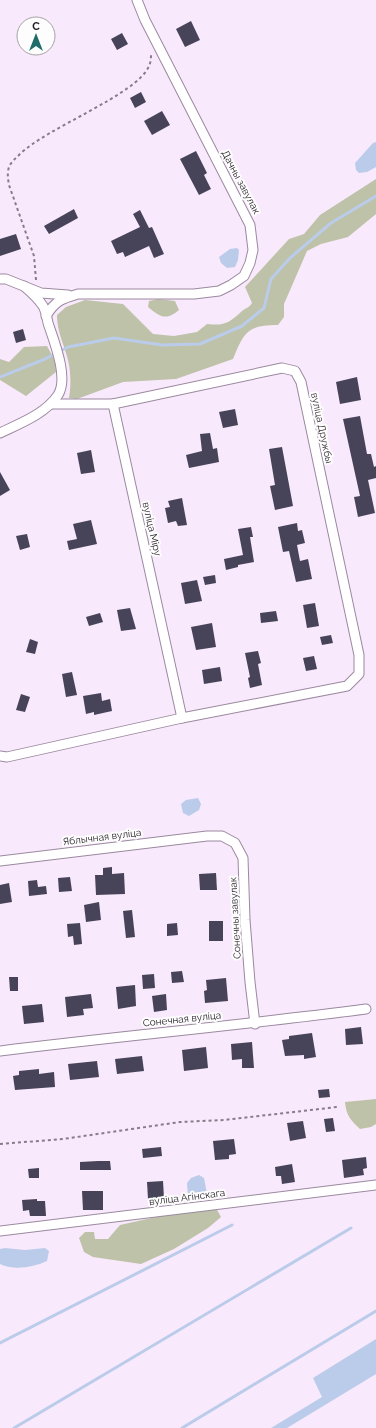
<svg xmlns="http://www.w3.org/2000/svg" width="376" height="1428" viewBox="0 0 376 1428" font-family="Raleway,sans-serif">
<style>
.green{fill:#bec2a8}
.water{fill:#baccea}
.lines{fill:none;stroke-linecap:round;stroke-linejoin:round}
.stream{stroke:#baccea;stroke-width:3}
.building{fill:#47445a}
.minor-casing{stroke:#9b899f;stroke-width:11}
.path{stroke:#887c8a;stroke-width:2;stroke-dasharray:3 3;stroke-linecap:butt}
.minor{stroke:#fff;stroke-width:9}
.labels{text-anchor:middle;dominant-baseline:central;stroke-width:4;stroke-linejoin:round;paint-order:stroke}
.street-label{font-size:10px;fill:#231c24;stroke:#fdfdfd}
</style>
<rect width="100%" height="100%" fill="#f9e9fc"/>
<!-- green -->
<g class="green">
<path d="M376,179v35l-28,23 -27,7 -14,7 -23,53v13l-6,8c-30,0 -34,7 -45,34l-57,20 -53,3 -46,17 -8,-1c2,-13 2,-25 -1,-38 -4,-16 -11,-28 -11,-45l9,-8 19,-7 38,4 30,30 21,2 23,-4 10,-8c18,2 22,-1 35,-13 4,-3 8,-4 10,-8l-7,-16 44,-48 15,-5 16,-19z"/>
<path d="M159,299l16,2 4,9c-13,11 -19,7 -31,-3l1,-6z"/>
<polygon points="47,346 55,361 56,372 26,396 0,380 0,359 9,362 24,347"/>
<path d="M376,1099v25l-5,3 -11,2c-9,-8 -14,-14 -15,-27z"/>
<polygon points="216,1208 221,1217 208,1228 174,1249 141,1264 93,1257 84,1252 79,1238 85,1232 94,1232 95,1239 108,1239 120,1225 165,1215"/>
</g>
<!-- water -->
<g class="water">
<polygon points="376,142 376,167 367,172 359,173 356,170 355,163 373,143"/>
<polygon points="237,248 239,250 238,260 235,267 227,268 221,263 219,257 230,249"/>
<polygon points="198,798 201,804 199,810 189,816 183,813 181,804 186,800"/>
<polygon points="199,1175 204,1178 207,1194 205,1199 192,1201 188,1196 187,1183 191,1178"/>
<path d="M5,1248l20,2 20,-2 4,3 -2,10c-13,6 -33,10 -47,3v-15z"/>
<polygon points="376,1339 376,1374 287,1428 271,1428 322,1397 313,1378"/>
</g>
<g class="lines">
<!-- stream -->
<g class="stream">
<polyline points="0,377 45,359 68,347 114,338 162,345 200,344 242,326 264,308 271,279 290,258 331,223 376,196"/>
<polyline points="0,1343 232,1225"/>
<polyline points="14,1428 351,1228"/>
<polyline points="182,1428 376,1311"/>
</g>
</g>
<!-- building -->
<g class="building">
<polygon points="191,21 200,40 185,47 176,29"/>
<polygon points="122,33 128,44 117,50 111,39"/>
<polygon points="141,92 146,102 135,108 130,98"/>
<polygon points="162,111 170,125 152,135 144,121"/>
<polygon points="196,151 207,173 204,175 211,189 199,195 180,159"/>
<polygon points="74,209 78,218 49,234 44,226"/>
<polygon points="140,210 149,228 152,227 164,254 154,258 149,246 125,257 123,252 117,254 111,241 140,227 133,214"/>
<polygon points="16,234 21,249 0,256 0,239"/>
<polygon points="23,329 26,340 16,343 13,332"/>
<polygon points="357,377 361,400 340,404 336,382"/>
<polygon points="235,409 238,425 223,428 219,412"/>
<polygon points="360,416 367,454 371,454 374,467 376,466 376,478 368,480 375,513 358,517 354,497 360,496 343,419"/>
<polygon points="210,433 213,449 217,448 219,462 189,468 186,455 202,451 200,434"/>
<polygon points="282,447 293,506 275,510 270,486 275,485 269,449"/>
<polygon points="91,450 95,472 81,474 77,453"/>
<polygon points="0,472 10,490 0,496"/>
<polygon points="182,498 187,525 178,526 176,521 168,523 165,508 170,507 168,501"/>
<polygon points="91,520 97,544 69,550 67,541 77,539 73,524"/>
<polygon points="297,523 298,531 302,530 305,543 297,545 300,561 308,559 312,579 296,582 289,551 283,552 278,527"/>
<polygon points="251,527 253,537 250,537 254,562 238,565 238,567 226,570 224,559 243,555 238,529"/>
<polygon points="27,534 30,547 20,550 16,536"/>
<polygon points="215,575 216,583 205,585 203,577"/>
<polygon points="197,580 202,601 185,604 181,583"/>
<polygon points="315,603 319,626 307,628 303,605"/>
<polygon points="130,608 136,629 121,631 117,610"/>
<polygon points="276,611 278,621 261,623 260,613"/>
<polygon points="100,613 103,622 89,626 86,617"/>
<polygon points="212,623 216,647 196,650 191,627"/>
<polygon points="331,635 333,643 322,645 320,637"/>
<polygon points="30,639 38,642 35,654 26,652"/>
<polygon points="258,651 261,663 258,664 262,685 250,688 248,678 250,677 245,653"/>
<polygon points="314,656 317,669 306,671 303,658"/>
<polygon points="220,667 222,681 204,684 202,670"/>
<polygon points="72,672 77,695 66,697 62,674"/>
<polygon points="101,693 102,701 110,699 112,711 94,715 94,712 86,714 83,696"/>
<polygon points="21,694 30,697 25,712 16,710"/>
<polygon points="112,867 112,874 124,873 125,894 96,895 95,875 103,875 103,868"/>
<polygon points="216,873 217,890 200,890 199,874"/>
<polygon points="70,877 72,891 59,892 58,878"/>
<polygon points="37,880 38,887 46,886 47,894 29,896 28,881"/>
<polygon points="9,883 12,902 0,904 0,885"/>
<polygon points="99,902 101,920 86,922 84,905"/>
<polygon points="132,910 135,937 126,938 123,911"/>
<rect x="209" y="921" width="14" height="20"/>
<polygon points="80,923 82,944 74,945 73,936 68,937 67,924"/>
<polygon points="177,923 178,935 167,936 167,924"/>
<polygon points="182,971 184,982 172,983 171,972"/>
<polygon points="154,974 155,988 143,989 142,975"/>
<polygon points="9,977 18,977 18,991 10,991"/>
<polygon points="226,978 228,1001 205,1003 204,991 207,990 206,980"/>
<polygon points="135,985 136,1006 118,1009 116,987"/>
<polygon points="91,994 93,1008 83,1009 84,1015 67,1017 65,997"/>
<polygon points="166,994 167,1010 154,1012 152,996"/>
<polygon points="42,1004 44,1022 24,1024 22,1006"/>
<polygon points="361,1027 363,1044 346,1045 345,1029"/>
<polygon points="312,1033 316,1057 304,1059 304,1055 285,1056 282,1040 289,1039 289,1036"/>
<polygon points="252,1042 254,1068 242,1068 242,1059 232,1060 231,1044"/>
<polygon points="206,1047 208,1068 184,1071 182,1050"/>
<polygon points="142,1056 144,1071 117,1074 115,1059"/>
<polygon points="97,1061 99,1077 70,1080 68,1064"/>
<polygon points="39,1069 39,1074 54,1072 55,1087 15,1090 13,1076 19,1075 19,1071"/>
<polygon points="329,1089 330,1097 319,1098 318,1090"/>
<polygon points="333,1118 335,1131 326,1132 324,1119"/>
<polygon points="303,1121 306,1138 290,1141 287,1123"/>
<polygon points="234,1139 236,1154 229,1155 229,1159 215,1160 213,1141"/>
<polygon points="161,1147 162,1156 143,1158 142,1149"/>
<polygon points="366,1157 367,1168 363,1169 364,1175 344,1178 342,1160"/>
<polygon points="98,1161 110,1161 111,1170 80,1170 80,1162"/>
<polygon points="292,1164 295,1182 282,1184 281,1176 276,1176 275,1167"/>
<polygon points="39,1168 39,1178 29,1178 28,1169"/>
<polygon points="163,1181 164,1198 148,1199 147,1182"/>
<polygon points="82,1191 103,1191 103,1210 83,1210"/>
<polygon points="37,1199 37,1201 45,1201 46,1216 30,1216 29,1210 23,1211 22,1200"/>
</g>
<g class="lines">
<!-- minor casing -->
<g class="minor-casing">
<g id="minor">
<polyline points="0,279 6,279 41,293 68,295"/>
<path d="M46,316c9,-15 15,-17 32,-22h116l25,-3 12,-6 13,-9 6,-13 3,-13 -3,-25 -105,-205 -8,-20"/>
<polyline points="51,404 113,404 182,718"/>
<path d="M0,433c21,-10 45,-19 58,-38 11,-17 -4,-54 -10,-72 -1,-5 -2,-12 -5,-17 -5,-8 -12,-14 -19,-20"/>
<polyline points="0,756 7,757 182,718 347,686 359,674 359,655 301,382 295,371 282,368 113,404"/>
<polyline points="0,861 207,836 222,836 235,843 243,858 245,920 250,982 255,1024"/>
<path d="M0,1051c122,-15 244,-26 366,-42"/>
<polyline points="0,1231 376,1185"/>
</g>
</g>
<!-- path -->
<g class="path">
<path d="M36,280l-2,-24 -25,-71c-1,-6 -2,-12 0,-18 2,-5 6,-8 10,-12 28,-28 118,-60 130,-89 2,-4 2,-9 2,-12"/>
<polyline points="0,1144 63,1139 180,1122 224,1120 337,1107"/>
</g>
<!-- minor -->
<use href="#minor" class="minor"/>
</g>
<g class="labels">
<!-- street labels -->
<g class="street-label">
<text transform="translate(241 182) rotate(62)">Дачны завулак</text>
<text transform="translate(322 428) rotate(78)">вуліца Дружбы</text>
<text transform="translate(152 529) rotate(77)">вуліца Міру</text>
<text transform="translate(102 837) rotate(-7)">Яблычная вуліца</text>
<text transform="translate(235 918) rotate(-93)">Сонечны завулак</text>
<text transform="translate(182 1019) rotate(-6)">Сонечная вуліца</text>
<text transform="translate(187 1197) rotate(-7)">вуліца Агінскага</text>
</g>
</g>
<!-- north arrow -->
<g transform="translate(36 36)"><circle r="19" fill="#fdfdfd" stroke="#a6a3a6"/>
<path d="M0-3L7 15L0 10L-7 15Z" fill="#206c6b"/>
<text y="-6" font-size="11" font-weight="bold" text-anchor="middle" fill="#231c24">С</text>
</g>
</svg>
